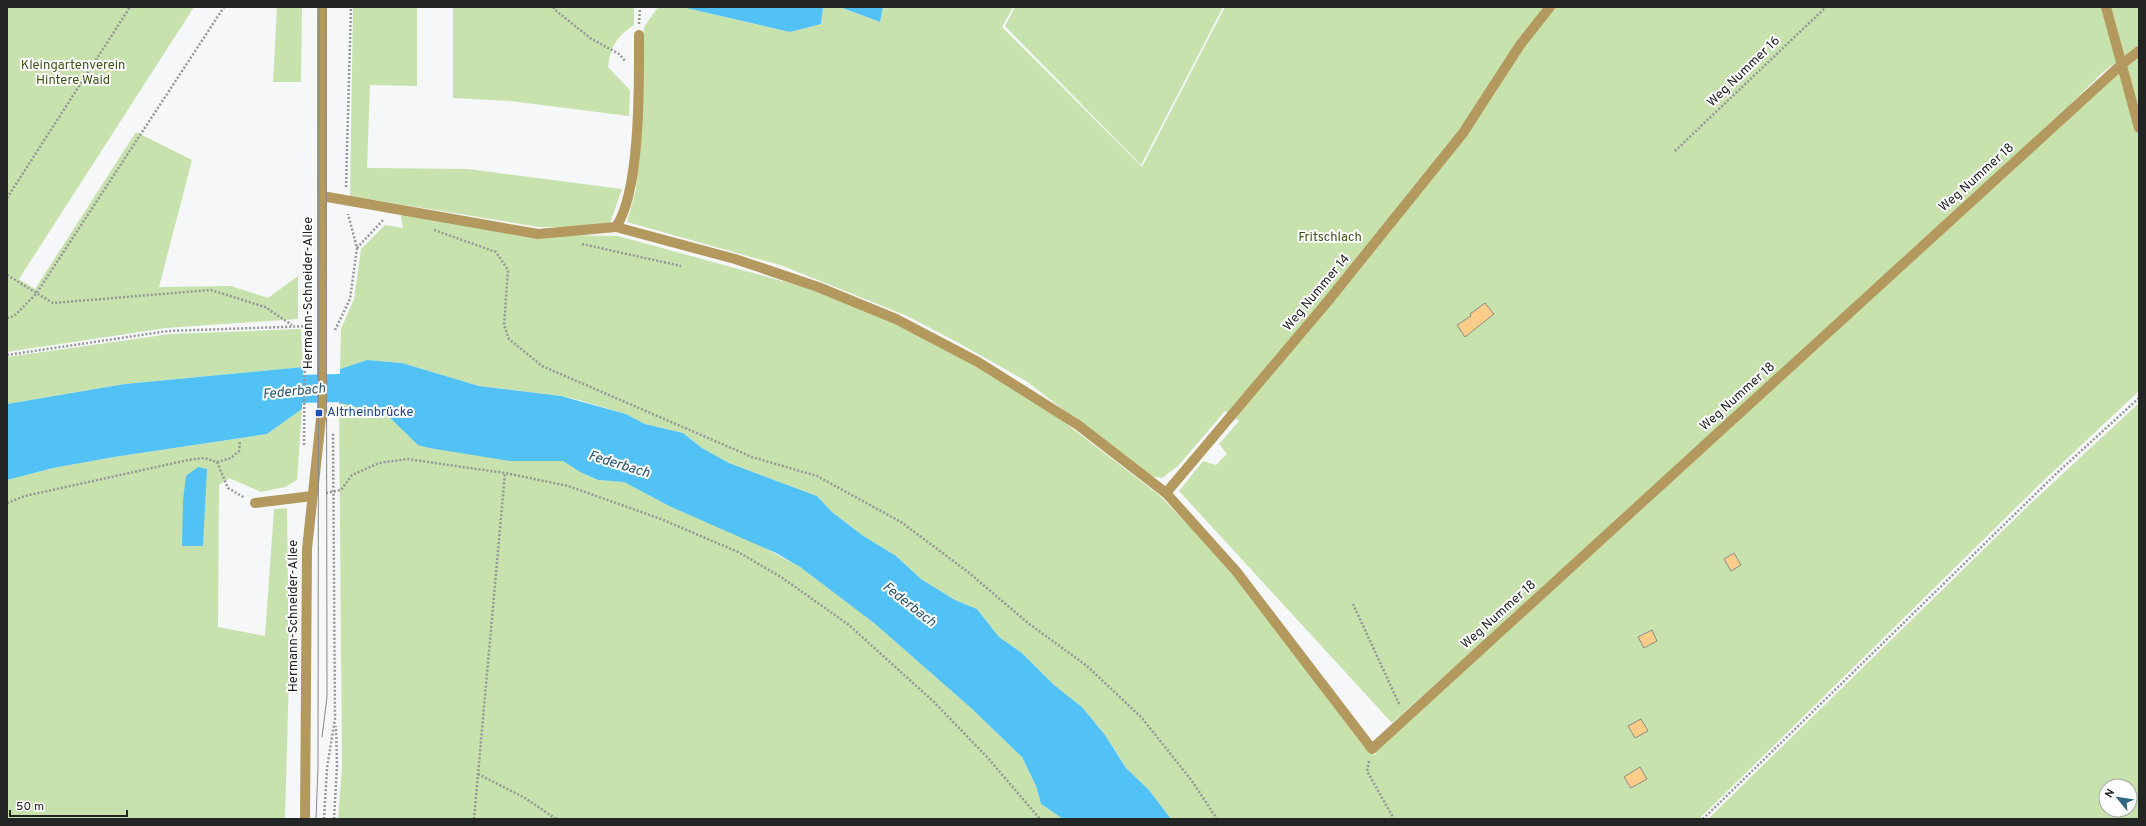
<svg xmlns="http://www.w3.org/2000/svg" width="2146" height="826" viewBox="0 0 2146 826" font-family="Overpass,sans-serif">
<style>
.green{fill:#c7e2ad;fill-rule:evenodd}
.water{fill:#52c2f6}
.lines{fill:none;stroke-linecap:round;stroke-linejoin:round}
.river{stroke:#52c2f6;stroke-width:28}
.building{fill:#fccc89;stroke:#8b8a89}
.path{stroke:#959697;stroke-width:2.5;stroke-dasharray:2 2;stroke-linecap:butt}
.minor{stroke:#b3995e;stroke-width:10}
.tram{stroke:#878889;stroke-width:1}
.transit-dot{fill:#1a4fb4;stroke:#fff;stroke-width:1.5}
.labels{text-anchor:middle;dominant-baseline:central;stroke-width:4;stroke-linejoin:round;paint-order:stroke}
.park-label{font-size:13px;fill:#3a5417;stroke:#fff}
.street-label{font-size:13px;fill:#232424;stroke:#fff}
.transit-label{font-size:13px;fill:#164399;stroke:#fff;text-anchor:start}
.water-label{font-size:14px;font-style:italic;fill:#27556b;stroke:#fff}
</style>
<rect width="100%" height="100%" fill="#f6f7f9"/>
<!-- green -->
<g class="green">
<polygon points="7,7 194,7 19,279 35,289 136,132 192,160 159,287 231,286 268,298 298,276 298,319 166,328 7,352"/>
<polygon points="277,7 302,7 301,82 273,82"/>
<polygon points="353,7 417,7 417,86 370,85 367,168 468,169 622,189 610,223 569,227 539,227 350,196"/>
<path d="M453,7h181v18c-18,12 -23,21 -26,42l22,23 -1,26 -119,-15 -57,-3z"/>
<polygon points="658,7 682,7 790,32 821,24 823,7 840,7 880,22 883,7 1013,7 1002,27 1142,167 1225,7 2139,7 2139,45 2103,72 2018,156 2110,78 2139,57 2139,391 2040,484 1699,819 1171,819 1149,790 1126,768 1105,735 1082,707 1054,685 1022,653 999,637 977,609 955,600 921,579 896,556 862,535 832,512 817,496 729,463 702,448 683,433 645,424 626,414 579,400 561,396 479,386 402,363 367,360 340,369 341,329 354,299 361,249 385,225 403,228 400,211 570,235 618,236 804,287 899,324 964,358 1047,409 1159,495 1213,550 1262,610 1364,747 1375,755 1377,751 1452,669 1392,723 1179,491 1203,461 1216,465 1227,454 1219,444 1239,421 1225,411 1178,466 1162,478 1150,476 1026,381 957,342 907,316 783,266 627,222 636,189 644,27"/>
<polygon points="1015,7 1223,7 1141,165 1005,26"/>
<polygon points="298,329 301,329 303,367 125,384 7,404 7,357 170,334"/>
<path d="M353,401c11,3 23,5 32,12 16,11 25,29 44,35l94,13h40l17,11 18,8 26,2 45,24 83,35 48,26 74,56 97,85 51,49 14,29 5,18 22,15h-725l4,-52 -3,-363z"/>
<path d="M2139,403v416h-431l322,-315zM2106,786h24v24h-24z"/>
<polygon points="302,409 297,480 285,487 261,492 229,478 219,485 218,627 265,636 274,509 287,508 289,675 285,819 7,819 7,480 53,468 114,457 267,434"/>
</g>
<!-- water -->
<g class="water">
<polygon points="682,7 823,7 821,24 790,32"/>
<polygon points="840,7 883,7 880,22"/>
<polygon points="367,360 402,363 479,386 561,396 626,414 645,424 683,433 702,448 729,463 817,496 832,512 862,535 896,556 921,579 955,600 977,609 999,637 1022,653 1054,685 1082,707 1105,735 1126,768 1149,790 1171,819 1063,819 1041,804 1036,786 1022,757 971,708 874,623 800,567 776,553 669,506 624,482 598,480 580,472 563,461 510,461 429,448 418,445 385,413 370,405 353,401 339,404 340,369"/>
<polygon points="303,367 302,409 267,434 114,457 53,468 7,480 7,404 125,384"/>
<polygon points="198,467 207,469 203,546 182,546 183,500 186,476"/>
</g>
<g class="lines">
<!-- river -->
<polyline class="river" points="265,394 299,389 339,388 376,398"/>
</g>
<!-- building -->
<g class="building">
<polygon points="1485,303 1494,314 1465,337 1457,325 1471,316 1470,314"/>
<polygon points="1734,553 1741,565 1731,571 1724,559"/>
<polygon points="1652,630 1657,641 1644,648 1638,637"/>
<polygon points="1641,719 1648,731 1635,738 1628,726"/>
<polygon points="1640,767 1647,779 1631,788 1624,777"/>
</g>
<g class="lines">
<!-- path -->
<g class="path">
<polyline points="554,7 554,9 590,38 619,54 626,62"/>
<polyline points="639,24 640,7"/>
<polyline points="1675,151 1826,7"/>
<polyline points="346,187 351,7"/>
<polyline points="7,198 130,7"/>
<polyline points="434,230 496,252 508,270 504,325 509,339 542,366 752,457 817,476 901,522 968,572 1028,623 1087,666 1142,718 1192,781 1217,819"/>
<polyline points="582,244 681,266"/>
<polyline points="357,248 384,219"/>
<polyline points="7,275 53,303 211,290 265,307 292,325"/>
<polyline points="7,318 14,316 36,294 224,7"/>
<polyline points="335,330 350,299 357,248 348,214"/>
<polyline points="7,355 168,331 311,326"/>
<polyline points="304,445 305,326"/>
<polyline points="217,462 231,458 239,451 240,441"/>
<polyline points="326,493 341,490 352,475 379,463 407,459 505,473 568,486 661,519 738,552 781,577 849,625 934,702 987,757 1040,819"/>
<polyline points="7,503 25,496 188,460 204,458 217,462 228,488 245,498"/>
<polyline points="1353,604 1400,706"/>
<polyline points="1369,761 1367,771 1394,819"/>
<polyline points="478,774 525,798 556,819"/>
<polyline points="324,819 327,768 335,719 333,432"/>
<polyline points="334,819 337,766 336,726"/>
<polyline points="474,819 505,473"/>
<polyline points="1703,819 2058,472 2139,398"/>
</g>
<!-- minor -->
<g class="minor">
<polyline points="2106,7 2139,128"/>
<path d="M322,196l216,38 78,-7c25,-37 23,-146 23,-192"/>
<polyline points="616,227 735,259 818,287 896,319 978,362 1078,425 1166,493 1236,571 1372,749 2122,64 2139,51"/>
<polyline points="1166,493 1328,301 1463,133 1520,45 1550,7"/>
<polyline points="255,503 312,496"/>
<polyline points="305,819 307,549 322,409 322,7"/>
</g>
<!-- tram -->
<g class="tram">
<polyline points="322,737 327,697 326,7"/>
<polyline points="316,819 318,767 319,7"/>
</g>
</g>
<!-- markers -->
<rect class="transit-dot" x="315" y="409" width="8" height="8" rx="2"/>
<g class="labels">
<!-- park labels -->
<g class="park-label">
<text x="73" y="66">Kleingartenverein<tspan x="73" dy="15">Hintere Waid</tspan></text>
<text x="1330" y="238">Fritschlach</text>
</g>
<!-- street labels -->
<g class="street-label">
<text transform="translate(1744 72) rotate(-44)">Weg Nummer 16</text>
<text transform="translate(1977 178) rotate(-42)">Weg Nummer 18</text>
<text transform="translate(309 293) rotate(-90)">Hermann-Schneider-Allee</text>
<text transform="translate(1317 293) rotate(-50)">Weg Nummer 14</text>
<text transform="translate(1738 397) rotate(-42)">Weg Nummer 18</text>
<text transform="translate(1499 615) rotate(-42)">Weg Nummer 18</text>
<text transform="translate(294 616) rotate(-90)">Hermann-Schneider-Allee</text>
</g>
<!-- transit labels -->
<g class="transit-label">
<text x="327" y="413">Altrheinbrücke</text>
</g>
<!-- water labels -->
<g class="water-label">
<text transform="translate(294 392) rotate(-6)">Federbach</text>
<text transform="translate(619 465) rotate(17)">Federbach</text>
<text transform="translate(909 605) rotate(38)">Federbach</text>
</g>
</g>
<!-- border -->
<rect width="2146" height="826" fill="none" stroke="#232424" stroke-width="16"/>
<!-- north arrow -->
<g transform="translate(2118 798) rotate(300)"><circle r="19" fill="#ffffff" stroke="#a7a7a7"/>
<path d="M0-3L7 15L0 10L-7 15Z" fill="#306681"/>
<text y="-6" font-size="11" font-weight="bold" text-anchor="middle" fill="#232424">N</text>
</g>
<!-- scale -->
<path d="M10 810v6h117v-6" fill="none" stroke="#232424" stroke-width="2"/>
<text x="16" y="810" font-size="12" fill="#232424" stroke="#ffffff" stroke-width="3" paint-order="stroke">50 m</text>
</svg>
